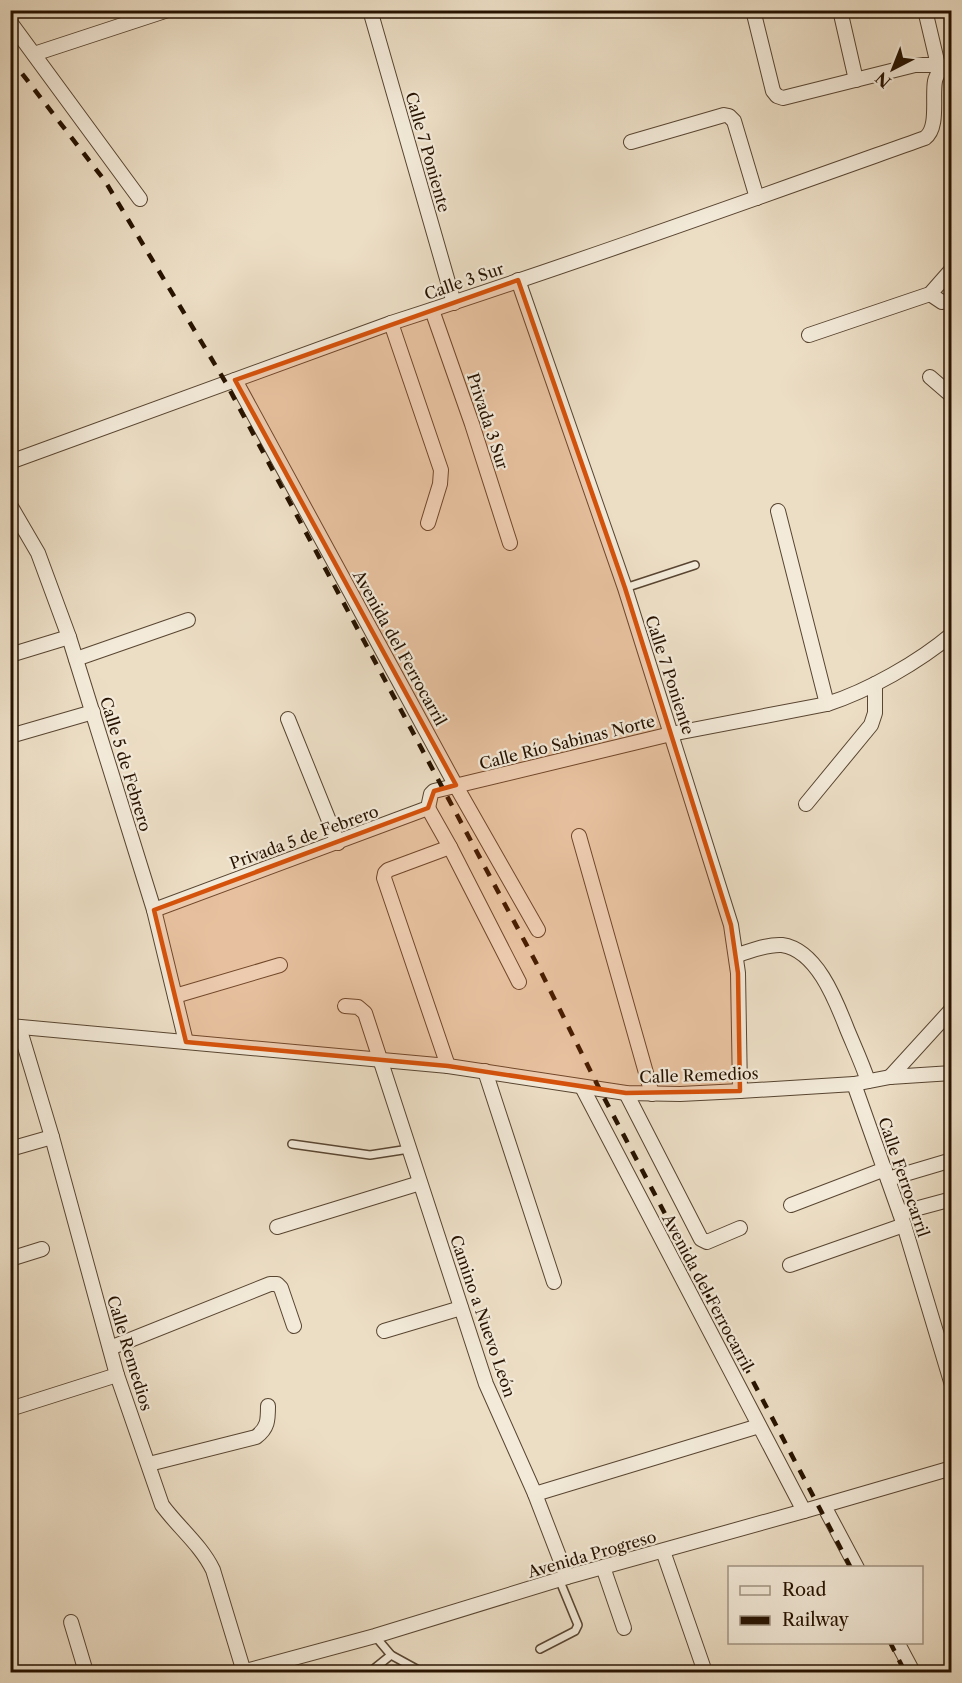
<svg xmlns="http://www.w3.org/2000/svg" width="962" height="1683" viewBox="0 0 962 1683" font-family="'Libre Caslon Text',serif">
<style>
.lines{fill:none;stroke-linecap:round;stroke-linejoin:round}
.service-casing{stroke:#584531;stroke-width:10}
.minor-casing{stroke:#584531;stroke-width:16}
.service{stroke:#f3ead9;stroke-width:7}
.minor{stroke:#f3ead9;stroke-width:14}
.rail{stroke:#261200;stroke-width:4.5;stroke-dasharray:10 10;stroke-linecap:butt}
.marked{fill:#d5520b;fill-opacity:0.2;stroke:#d5520b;stroke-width:4.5;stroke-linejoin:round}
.labels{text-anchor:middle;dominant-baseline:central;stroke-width:4.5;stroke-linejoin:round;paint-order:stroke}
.street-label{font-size:16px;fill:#261200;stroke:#f3ead9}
</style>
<rect width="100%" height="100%" fill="#ecdec5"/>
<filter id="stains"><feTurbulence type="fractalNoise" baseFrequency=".00333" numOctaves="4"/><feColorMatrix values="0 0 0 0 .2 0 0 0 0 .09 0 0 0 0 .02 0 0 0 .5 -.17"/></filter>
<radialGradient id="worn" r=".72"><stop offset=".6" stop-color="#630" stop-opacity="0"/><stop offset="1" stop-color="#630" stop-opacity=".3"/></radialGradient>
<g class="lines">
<!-- service casing -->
<g class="service-casing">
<g id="service">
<polyline points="625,588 695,565"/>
<polyline points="292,1144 370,1155 409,1149"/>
<polyline points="375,1636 391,1655 422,1672"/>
<polyline points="540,1649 575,1631 578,1625 559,1579"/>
<polyline points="370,1672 391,1655"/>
</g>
</g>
<!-- minor casing -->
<g class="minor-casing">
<g id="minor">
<polyline points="370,10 454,303"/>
<polyline points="753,10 773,91 777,96 783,98 915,65 938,65"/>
<polyline points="840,10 856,80"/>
<polyline points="925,10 938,65"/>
<polyline points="10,22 140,199"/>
<polyline points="34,54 168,10"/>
<polyline points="631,142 724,115 729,116 734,121 757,198"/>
<polyline points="518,280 625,588 731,925 738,973 740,1091"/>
<polyline points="930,294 942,302"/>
<polyline points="432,310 472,424 510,543"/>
<polyline points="391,323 441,470 440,484 428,523"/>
<polyline points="809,335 930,294 952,269"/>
<polyline points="930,377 952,396"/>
<polyline points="235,380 456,786 538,930"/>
<path d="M10,462l381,-139c179,-58 357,-122 534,-185 14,-10 7,-41 10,-57 1,-5 4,-9 6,-13"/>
<polyline points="10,505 38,553 69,637 154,910 186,1042"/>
<polyline points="778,511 827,704"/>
<polyline points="10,655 69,637"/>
<polyline points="76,659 188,620"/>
<polyline points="288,719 338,843"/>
<polyline points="10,736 93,712"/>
<polyline points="806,804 871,725 875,713 875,684"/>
<polyline points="428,808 450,847 519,982"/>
<polyline points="579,836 652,1094"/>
<path d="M154,910l274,-102 3,-14 3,-3 237,-57 156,-30c41,-13 92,-42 125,-70"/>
<path d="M737,955c14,-4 30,-11 45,-10 35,5 54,56 65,84 7,17 15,34 21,52"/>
<polyline points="175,996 280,965"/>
<polyline points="345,1006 358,1007 365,1013 486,1384 535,1494 567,1577"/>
<polyline points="10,1026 448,1066 626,1093 680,1094 740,1091 854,1084 890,1077 952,1073"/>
<path d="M19,1027l33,110 65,238 45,130c16,22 39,40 51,65l31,102"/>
<polyline points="448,1066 384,878 385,873 388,870 450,847"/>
<polyline points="485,1071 554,1282"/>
<polyline points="890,1077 952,1009"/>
<polyline points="854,1084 904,1225 952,1385"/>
<polyline points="582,1087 804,1511"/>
<polyline points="626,1093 701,1239 707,1242 740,1228"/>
<polyline points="10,1149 52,1137"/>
<polyline points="888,1179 952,1160"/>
<polyline points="791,1205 885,1169"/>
<polyline points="900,1213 952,1199"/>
<polyline points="277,1227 420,1183"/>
<polyline points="10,1259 42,1249"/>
<polyline points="790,1265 904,1225"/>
<polyline points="384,1331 461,1308"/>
<polyline points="110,1348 270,1284 277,1284 281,1288 294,1326"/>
<polyline points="10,1409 117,1375"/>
<path d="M149,1464l107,-27c12,-9 12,-17 12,-31"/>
<polyline points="535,1494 759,1426"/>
<polyline points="824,1506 857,1568"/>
<polyline points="663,1551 705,1672"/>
<polyline points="603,1567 624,1628"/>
<polyline points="71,1622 86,1672"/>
<polyline points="897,1642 913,1672"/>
<polyline points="242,1672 375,1636 567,1577 804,1511 952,1468"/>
</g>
</g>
<!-- service -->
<use href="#service" class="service"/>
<!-- minor -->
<use href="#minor" class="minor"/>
<!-- rail -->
<g class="rail">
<polyline points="10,58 105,181 226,383 540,970 600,1090 851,1568"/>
<polyline points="890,1642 905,1672"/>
</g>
</g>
<!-- marked area -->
<path class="marked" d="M518,280l107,308 106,337 7,48 2,118 -114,2 -178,-27 -262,-24 -32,-132 274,-102 6,-17 22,-6 -221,-405z"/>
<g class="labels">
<!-- street labels -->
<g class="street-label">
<text transform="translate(428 152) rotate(74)">Calle 7 Poniente</text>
<text transform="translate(464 281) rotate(-19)">Calle 3 Sur</text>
<text transform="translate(488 421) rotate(72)">Privada 3 Sur</text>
<text transform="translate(400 648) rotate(61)">Avenida del Ferrocarril</text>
<text transform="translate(670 675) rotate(72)">Calle 7 Poniente</text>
<text transform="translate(567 742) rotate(-14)">Calle Río Sabinas Norte</text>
<text transform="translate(126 764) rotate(73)">Calle 5 de Febrero</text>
<text transform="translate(304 837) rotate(-20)">Privada 5 de Febrero</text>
<text transform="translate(699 1075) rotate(-2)">Calle Remedios</text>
<text transform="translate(904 1177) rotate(71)">Calle Ferrocarril</text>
<text transform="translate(708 1292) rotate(62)">Avenida del Ferrocarril</text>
<text transform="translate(483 1316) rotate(71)">Camino a Nuevo León</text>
<text transform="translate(130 1353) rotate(73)">Calle Remedios</text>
<text transform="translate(592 1554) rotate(-16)">Avenida Progreso</text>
</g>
</g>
<!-- margin -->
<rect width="962" height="1683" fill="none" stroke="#ecdec5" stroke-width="36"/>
<rect x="12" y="12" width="938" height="1659" fill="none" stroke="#261200" stroke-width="3"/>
<rect x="18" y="18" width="926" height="1647" fill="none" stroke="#261200" stroke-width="1.5"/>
<!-- legend -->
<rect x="728" y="1566" width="195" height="78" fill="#f3ead9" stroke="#a19482" stroke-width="1.5"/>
<rect x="740" y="1586" width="30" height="9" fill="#f3ead9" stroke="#a19482" stroke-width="1.5"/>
<text x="782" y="1596" font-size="18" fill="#261200">Road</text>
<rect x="740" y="1616" width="30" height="9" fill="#261200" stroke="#a19482" stroke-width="1.5"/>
<text x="782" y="1626" font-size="18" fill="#261200">Railway</text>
<!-- north arrow -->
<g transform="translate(893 69) rotate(222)" stroke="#f3ead9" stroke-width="4.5" paint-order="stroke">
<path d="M0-4.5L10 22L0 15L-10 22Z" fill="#261200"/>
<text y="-9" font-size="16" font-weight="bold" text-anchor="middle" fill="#261200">N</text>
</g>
<rect width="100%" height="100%" filter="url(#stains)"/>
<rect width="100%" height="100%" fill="url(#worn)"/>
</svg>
